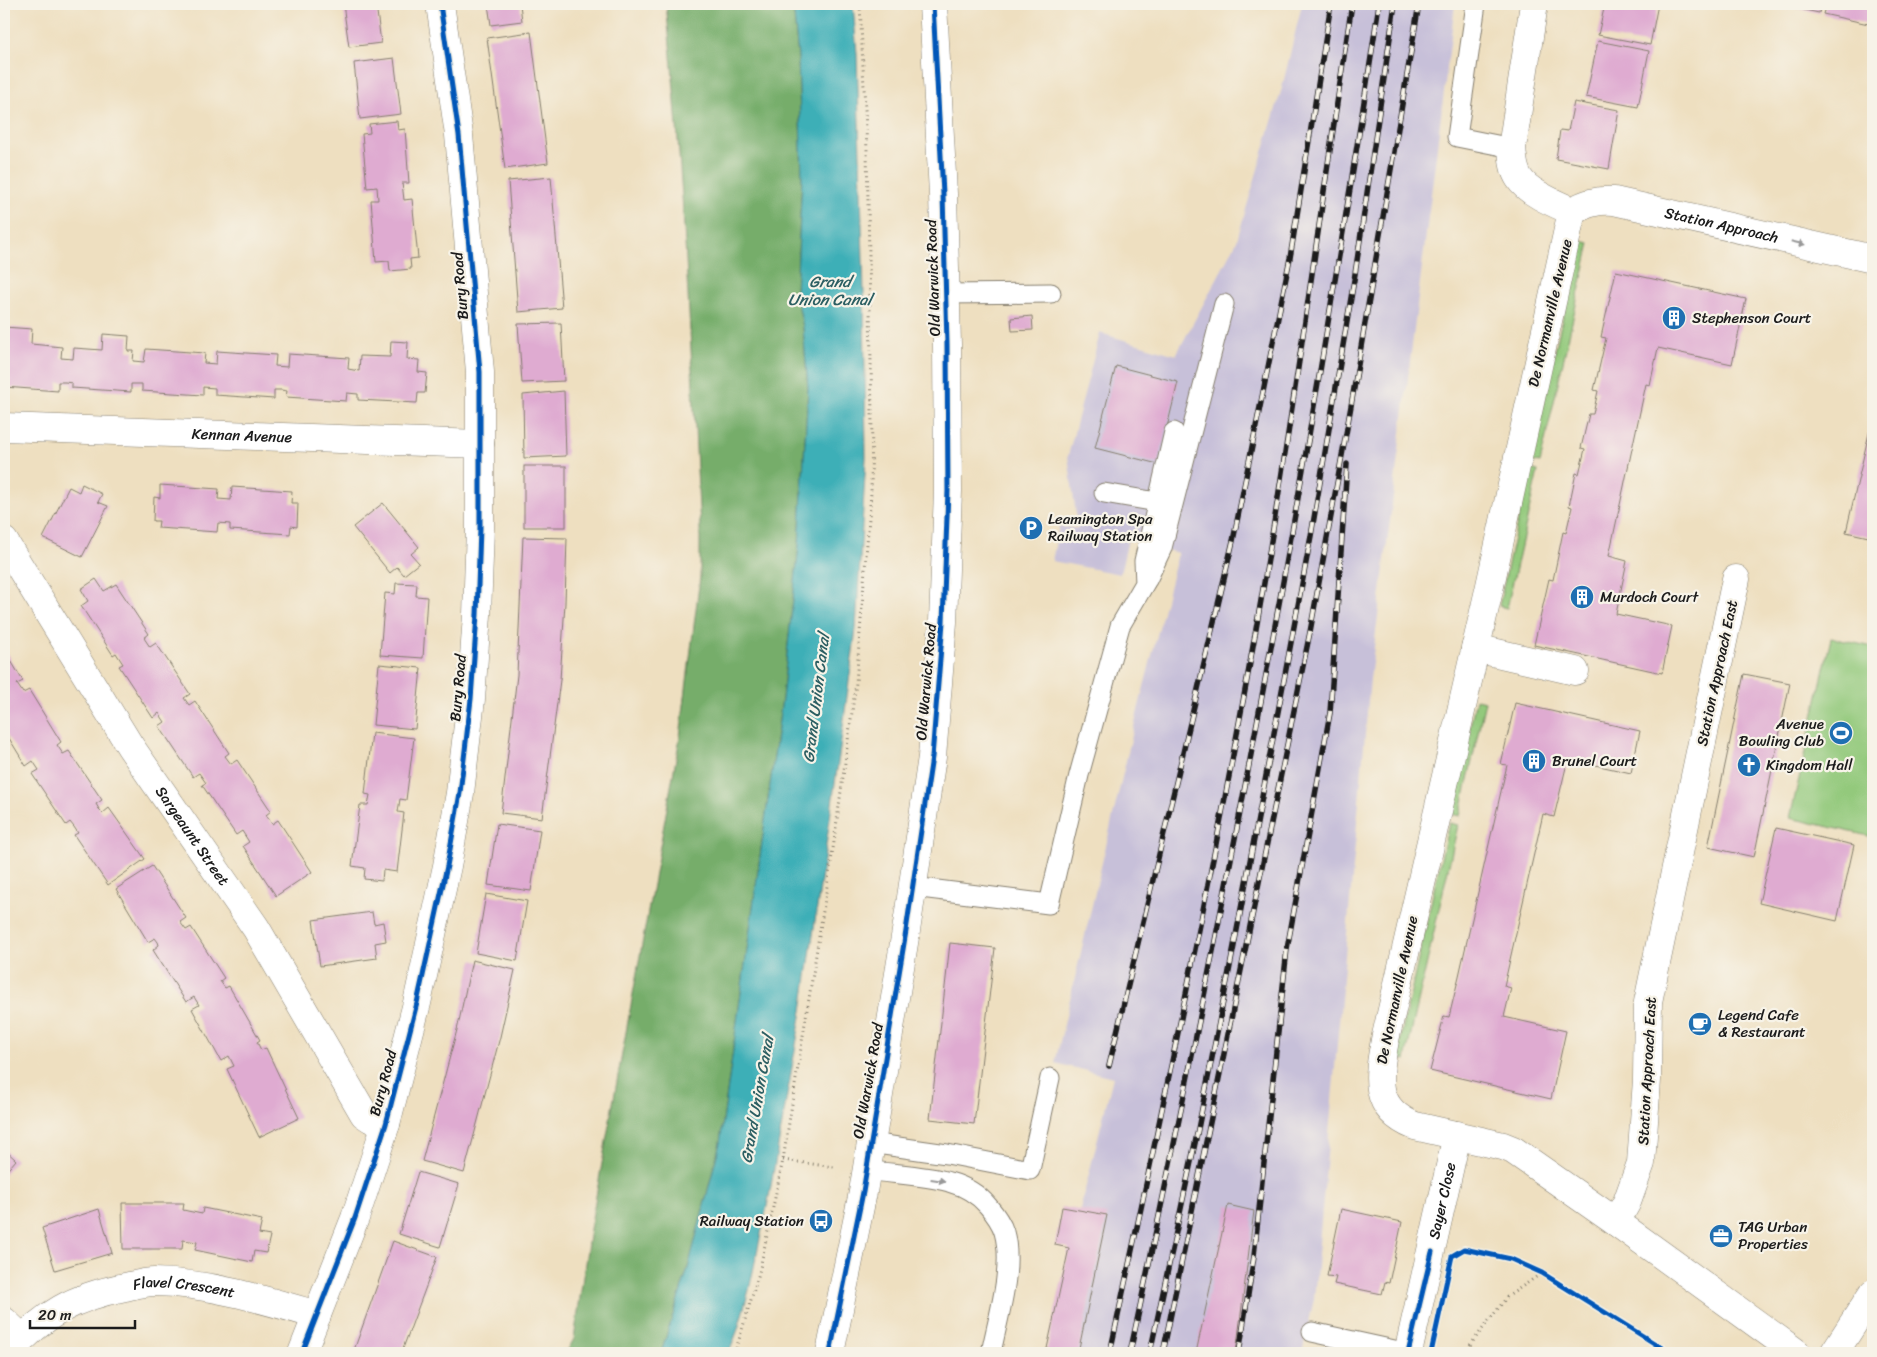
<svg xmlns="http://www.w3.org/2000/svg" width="1877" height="1357" viewBox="0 0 1877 1357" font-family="Sriracha,sans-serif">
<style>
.industrial{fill:#c7c0d9}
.green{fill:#93c97b;stroke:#58724c}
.forest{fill:#76ad6b;stroke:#496444}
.water{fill:#3eafb7;stroke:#2d666a}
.building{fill:#dfabd1}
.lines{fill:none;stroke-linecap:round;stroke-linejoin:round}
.service-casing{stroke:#857e6e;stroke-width:21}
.minor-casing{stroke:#857e6e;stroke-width:29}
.tertiary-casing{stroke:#857e6e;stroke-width:29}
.primary-casing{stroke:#857e6e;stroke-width:29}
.path{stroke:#857e6e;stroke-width:3;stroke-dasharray:1 4;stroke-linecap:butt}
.service{stroke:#fff;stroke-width:19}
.minor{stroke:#fff;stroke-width:28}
.tertiary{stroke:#fff;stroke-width:28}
.primary{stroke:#fff;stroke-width:28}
.rail-casing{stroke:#1c1c1c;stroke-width:5.5}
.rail{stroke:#f7f3e8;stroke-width:4;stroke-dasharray:11;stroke-linecap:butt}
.cycleway-casing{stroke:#f7f3e8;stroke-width:8}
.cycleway{stroke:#0057b8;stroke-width:5}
.oneway{fill:#999}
.labels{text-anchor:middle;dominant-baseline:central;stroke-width:4.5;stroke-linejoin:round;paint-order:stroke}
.street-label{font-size:15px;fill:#1c1c1c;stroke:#f7f3e8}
.poi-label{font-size:15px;fill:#1c1c1c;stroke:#f7f3e8;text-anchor:start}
.water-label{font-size:16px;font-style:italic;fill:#2b5e62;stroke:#f7f3e8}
</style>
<rect width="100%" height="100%" fill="#f7f3e8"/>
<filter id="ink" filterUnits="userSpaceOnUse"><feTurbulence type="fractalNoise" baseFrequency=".02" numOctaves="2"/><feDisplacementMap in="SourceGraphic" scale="10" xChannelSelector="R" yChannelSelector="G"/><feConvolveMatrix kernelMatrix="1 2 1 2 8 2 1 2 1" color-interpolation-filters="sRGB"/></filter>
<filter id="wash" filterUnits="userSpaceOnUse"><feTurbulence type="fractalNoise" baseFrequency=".0096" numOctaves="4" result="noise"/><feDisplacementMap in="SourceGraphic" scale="20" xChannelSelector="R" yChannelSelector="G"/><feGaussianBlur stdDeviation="1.12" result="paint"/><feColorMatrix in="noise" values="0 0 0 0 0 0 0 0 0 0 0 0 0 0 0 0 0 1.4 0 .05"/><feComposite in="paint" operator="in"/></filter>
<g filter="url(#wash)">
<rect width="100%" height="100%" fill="#eedfc0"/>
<!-- industrial -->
<polygon class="industrial" points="1302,4 1455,4 1370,679 1314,1299 1302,1353 1078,1353 1107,1216 1080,1210 1113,1077 1055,1063 1136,718 1178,553 1128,540 1120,574 1052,561 1059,526 1078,529 1068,456 1100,333 1176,355 1236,243 1282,88"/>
<!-- green -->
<g class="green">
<polygon points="1580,241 1590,243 1540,463 1530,461"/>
<polygon points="1529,469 1538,471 1507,608 1499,606"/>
<polygon points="1831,638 1873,647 1873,837 1790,818"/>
<polygon points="1476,699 1485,701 1460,816 1451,814"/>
<polygon points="1449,823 1458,825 1405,1060 1396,1058"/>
</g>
<!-- forest -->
<path class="forest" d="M666,4h127l5,53 4,121 -6,115 7,34 5,61 -9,157 -17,154 -62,444 -32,125 -27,85h-95l8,-14 16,-110 90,-492 20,-160v-49c-9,-175 -16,-350 -34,-524z"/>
<!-- water -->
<polygon class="water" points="793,4 853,4 857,54 864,293 866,458 856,629 840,749 802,1011 769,1197 749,1290 738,1329 729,1353 661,1353 688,1268 720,1143 782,699 799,545 808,388 803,327 796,293 802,178 798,57"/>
<g id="blocks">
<!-- building -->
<g class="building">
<polygon points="343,4 376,4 381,43 349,47"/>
<polygon points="488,4 520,4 522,21 491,25"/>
<polygon points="1605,4 1658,4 1650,45 1598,35"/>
<polygon points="1776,4 1821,4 1819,13"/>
<polygon points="1826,4 1873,4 1873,25 1823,14"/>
<polygon points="531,32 548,163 505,169 487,38"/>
<polygon points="1598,41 1649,51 1638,107 1586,97"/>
<polygon points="394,58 401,114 360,119 354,63"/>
<polygon points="1574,102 1619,110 1609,169 1556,159 1560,130 1568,131"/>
<polygon points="397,121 398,130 405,129 409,183 402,183 404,200 412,199 418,258 410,259 411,269 390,271 389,261 376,262 371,200 378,200 377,187 367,188 362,134 370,133 369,124"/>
<polygon points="551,177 562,308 518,312 508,181"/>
<polygon points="1616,271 1746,299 1732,364 1658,348 1650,385 1646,384 1609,556 1627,561 1616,614 1672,626 1662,673 1534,645 1549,579 1553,580 1563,532 1566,533 1572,507 1569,506 1576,473 1579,474 1585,449 1581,448 1589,414 1593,414 1598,391 1594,390 1606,338 1601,337"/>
<polygon points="1032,316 1033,330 1012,331 1011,318"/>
<polygon points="561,323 564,381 522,383 518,324"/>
<polygon points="4,327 32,329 31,344 62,347 61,358 73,359 74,348 102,350 103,334 129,336 128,351 134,351 133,361 144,362 146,349 205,353 204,363 216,364 217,351 276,355 275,366 287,367 288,354 349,358 348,369 359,371 360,356 390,357 391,341 408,342 407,359 419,360 418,372 427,373 425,393 418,393 417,403 358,400 358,394 347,393 346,401 286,397 287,391 281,390 274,390 274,399 215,395 215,388 203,387 203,395 142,391 142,384 131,384 131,392 72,388 72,383 65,382 58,382 58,391 4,387"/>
<polygon points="1116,366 1178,382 1158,464 1095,448"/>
<polygon points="564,391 566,456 524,458 523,395"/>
<polygon points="1873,416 1873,538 1846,532"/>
<rect x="524" y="466" width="42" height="61"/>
<polygon points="82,484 102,494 98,502 108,506 82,557 43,538 69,487 79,492"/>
<polygon points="160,485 219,489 218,499 231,500 232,487 292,491 291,503 298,503 297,527 291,526 290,534 230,530 230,524 218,523 217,532 158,528 159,521 153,521 154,497 160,498"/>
<polygon points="383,503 419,547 411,554 419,563 404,575 397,567 390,573 353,527"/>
<polygon points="523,537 567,538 565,603 560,680 542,818 501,813 517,675"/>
<polygon points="96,579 104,591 116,584 149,634 144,638 150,647 156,643 190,694 184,698 189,705 195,701 229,753 225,756 231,764 237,760 271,811 266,815 272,824 278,820 312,872 276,896 243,846 249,842 242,831 236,835 202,785 206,783 199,773 193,777 159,726 165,722 159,713 153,718 119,666 123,664 116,653 113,655 81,606 88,601 81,589"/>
<polygon points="396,583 417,584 416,596 427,597 423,658 380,655 385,593 395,594"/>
<polygon points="4,649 23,681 17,684 23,693 29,690 61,742 57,745 63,754 69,751 102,800 96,804 99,809 103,813 109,808 145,859 108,885 74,835 78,833 74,827 70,822 66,825 32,774 39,770 33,761 26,766 4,730"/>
<polygon points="379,664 421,668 415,729 373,725"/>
<polygon points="1744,674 1790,683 1754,857 1708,847"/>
<polygon points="1515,703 1640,731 1631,773 1568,759 1554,817 1543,814 1504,986 1511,988 1504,1017 1566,1031 1551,1099 1430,1071 1444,1016 1449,1017 1459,976 1507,765 1501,764"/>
<polygon points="372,733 414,738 406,800 400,799 398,812 404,813 397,872 383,870 382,881 364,879 365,868 352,866 360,805 368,805 370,795 365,794"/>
<polygon points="497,824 540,830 531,891 488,885"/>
<polygon points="1776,828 1854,845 1837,921 1759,903"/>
<polygon points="152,866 186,918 180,922 186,930 191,927 224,978 220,981 225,988 229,986 260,1040 257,1042 261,1050 266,1048 299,1118 259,1137 227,1069 234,1066 229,1056 221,1061 192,1009 199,1005 194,997 186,1002 153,950 159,945 158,942 155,938 148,942 116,889"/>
<polygon points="486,894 527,901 517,961 476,953"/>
<polygon points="372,912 374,924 383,922 386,941 375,943 377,958 320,966 313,920"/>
<polygon points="950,943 995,948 974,1124 930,1119"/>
<polygon points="472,960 515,970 500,1037 464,1173 422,1161 458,1026"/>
<polygon points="4,1149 16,1160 4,1174"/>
<polygon points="418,1172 459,1184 440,1247 399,1234"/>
<polygon points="122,1203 184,1203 183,1210 202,1214 203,1208 262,1220 259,1234 270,1236 266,1253 254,1251 252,1262 195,1250 197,1242 183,1240 182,1249 123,1249"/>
<polygon points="1228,1205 1254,1211 1236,1353 1196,1353"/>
<polygon points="1062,1207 1107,1215 1078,1353 1046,1353 1069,1248 1055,1245"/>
<polygon points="99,1209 112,1253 55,1270 42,1228"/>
<polygon points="1341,1209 1402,1222 1389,1283 1385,1282 1382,1294 1334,1284 1336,1277 1327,1276"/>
<polygon points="393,1241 437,1257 402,1351 408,1353 353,1353"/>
</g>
</g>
</g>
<g filter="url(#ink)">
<use href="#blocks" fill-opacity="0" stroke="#857e6e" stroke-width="1"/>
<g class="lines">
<!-- service casing -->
<g class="service-casing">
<g id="service">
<polyline points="1476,4 1457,137 1512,148"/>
<polyline points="945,294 1051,293"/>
<polyline points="1104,493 1157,502"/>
<polyline points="1147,580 1162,548 1224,304"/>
<polyline points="913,887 1049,904 1079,775 1120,626 1145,583 1144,561 1174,432"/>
<polyline points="870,1143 947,1154 1030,1170 1050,1078"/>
<path d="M866,1170c25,4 59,5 83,12 15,4 29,12 39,24 6,7 13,16 16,26 10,36 -6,85 -13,121"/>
<polyline points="1312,1332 1408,1353"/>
</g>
</g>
<!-- minor casing -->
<g class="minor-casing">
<g id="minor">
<path d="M1534,4l-22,144c1,10 1,21 7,30 9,15 37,26 53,33"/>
<path d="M1572,211l-83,379 -104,450c-7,37 -13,69 30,86l88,20 10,4 103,72"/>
<path id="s1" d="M1572,211c15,-8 25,-11 42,-10l259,58"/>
<path id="s2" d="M4,427l476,17"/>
<path id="s3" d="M4,541l126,205 126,182 108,186 6,4 16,6"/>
<polyline points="1736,579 1648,1002 1647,1080 1641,1163 1627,1202 1616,1222 1797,1353"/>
<polyline points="1475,648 1575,671"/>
<polyline points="4,1321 22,1338"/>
<path id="s4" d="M9,1353c34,-39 65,-56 116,-66 9,-2 20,-5 29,-5 56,1 111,18 163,33"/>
<polyline points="302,1353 355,1218 386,1124 417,1003 447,866 460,793 471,699 477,615 480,528 480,372 459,135 440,4"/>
<path id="s5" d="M1408,1353l49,-218"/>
</g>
</g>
<!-- tertiary casing -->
<g class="tertiary-casing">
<polyline id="tertiary" points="1834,1353 1873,1293"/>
</g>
<!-- primary casing -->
<g class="primary-casing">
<polyline id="primary" points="830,1353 863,1192 906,931 932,757 943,622 948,491 947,344 943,194 933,4"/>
</g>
<!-- path -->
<g class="path">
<polyline points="783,1160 834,1167"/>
<polyline points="735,1353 759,1273 783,1160 833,849 856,683 871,493 872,414 867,150 860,4"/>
<polyline points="1464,1353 1507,1297 1542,1273"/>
</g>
<!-- service -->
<use href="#service" class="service"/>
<!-- minor -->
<use href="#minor" class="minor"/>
<!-- tertiary -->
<use href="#tertiary" class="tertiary"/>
<!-- primary -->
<use href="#primary" class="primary"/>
<!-- rail casing -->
<g class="rail-casing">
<g id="rail">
<polyline points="1109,1066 1233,541 1290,258 1331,4"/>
<path d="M1110,1353c55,-256 110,-512 154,-770 33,-193 58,-386 88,-579"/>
<path d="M1130,1353c70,-326 134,-653 190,-982 20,-122 41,-244 59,-367"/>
<polyline points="1150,1353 1197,1134 1234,946 1311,536 1355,274 1395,4"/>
<polyline points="1163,1353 1310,632 1351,406 1419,4"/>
<polyline points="1239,1353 1254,1256 1287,949 1330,713 1347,464"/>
</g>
</g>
<!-- rail -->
<use href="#rail" class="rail"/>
<!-- cycleway casing -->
<g class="cycleway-casing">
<g id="cycleway">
<polyline points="302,1353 355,1218 386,1124 417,1003 447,866 460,793 471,699 477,615 480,528 480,372 459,135 440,4"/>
<polyline points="830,1353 863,1192 906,931 932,757 943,622 948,491 947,344 943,194 933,4"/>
<polyline points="1408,1353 1432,1252"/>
<polyline points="1431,1353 1452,1256 1464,1249 1511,1259 1542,1273 1670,1353"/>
</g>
</g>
<!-- cycleway -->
<use href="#cycleway" class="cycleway"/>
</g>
<!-- one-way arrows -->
<defs><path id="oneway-solid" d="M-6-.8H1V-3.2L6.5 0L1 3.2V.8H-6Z" transform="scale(1.25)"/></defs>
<g class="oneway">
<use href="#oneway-solid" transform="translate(1798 243) rotate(14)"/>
<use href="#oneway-solid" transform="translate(938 1180) rotate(8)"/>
</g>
</g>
<!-- icons -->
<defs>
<g id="building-disc" transform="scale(1.25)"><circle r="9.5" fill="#1f6fb2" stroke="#f7f3e8"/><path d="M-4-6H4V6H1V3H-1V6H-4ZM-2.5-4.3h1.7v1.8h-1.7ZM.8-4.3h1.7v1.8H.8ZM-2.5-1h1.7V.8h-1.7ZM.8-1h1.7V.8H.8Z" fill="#fff"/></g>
<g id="parking-disc" transform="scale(1.25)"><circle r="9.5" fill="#1f6fb2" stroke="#f7f3e8"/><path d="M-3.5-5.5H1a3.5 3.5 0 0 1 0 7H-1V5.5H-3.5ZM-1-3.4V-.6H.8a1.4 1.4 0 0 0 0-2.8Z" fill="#fff"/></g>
<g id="stadium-disc" transform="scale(1.25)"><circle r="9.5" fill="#1f6fb2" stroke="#f7f3e8"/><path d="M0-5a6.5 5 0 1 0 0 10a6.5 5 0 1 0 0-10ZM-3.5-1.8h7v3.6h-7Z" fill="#fff"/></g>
<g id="church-disc" transform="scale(1.25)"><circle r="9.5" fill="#1f6fb2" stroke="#f7f3e8"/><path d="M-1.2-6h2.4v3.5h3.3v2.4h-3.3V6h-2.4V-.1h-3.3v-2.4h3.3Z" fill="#fff"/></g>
<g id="cafe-disc" transform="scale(1.25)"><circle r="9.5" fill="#1f6fb2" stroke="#f7f3e8"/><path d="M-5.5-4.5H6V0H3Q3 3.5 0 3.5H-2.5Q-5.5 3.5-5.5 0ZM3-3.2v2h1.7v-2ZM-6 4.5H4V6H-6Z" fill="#fff"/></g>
<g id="bus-disc" transform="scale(1.25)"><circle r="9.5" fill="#1f6fb2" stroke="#f7f3e8"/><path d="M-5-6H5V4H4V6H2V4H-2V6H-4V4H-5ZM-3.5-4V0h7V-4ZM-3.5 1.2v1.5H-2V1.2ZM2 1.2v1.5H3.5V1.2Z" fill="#fff"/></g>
<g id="office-disc" transform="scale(1.25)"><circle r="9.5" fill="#1f6fb2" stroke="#f7f3e8"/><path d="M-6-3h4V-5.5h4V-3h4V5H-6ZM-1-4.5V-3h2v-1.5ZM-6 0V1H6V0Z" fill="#fff"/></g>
</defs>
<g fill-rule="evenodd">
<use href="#building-disc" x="1674" y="318"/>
<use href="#parking-disc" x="1031" y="528"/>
<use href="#building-disc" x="1582" y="597"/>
<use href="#stadium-disc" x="1841" y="733"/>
<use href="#building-disc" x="1534" y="761"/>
<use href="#church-disc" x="1749" y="765"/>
<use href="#cafe-disc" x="1700" y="1024"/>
<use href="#bus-disc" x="821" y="1221"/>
<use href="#office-disc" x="1721" y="1236"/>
</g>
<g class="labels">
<!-- street labels -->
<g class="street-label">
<text stroke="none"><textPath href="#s1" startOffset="154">Station Approach</textPath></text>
<text transform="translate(933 278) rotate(-92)">Old Warwick Road</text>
<text transform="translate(460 286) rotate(-95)">Bury Road</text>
<text transform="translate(1550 313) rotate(-77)">De Normanville Avenue</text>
<text stroke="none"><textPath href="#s2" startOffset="238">Kennan Avenue</textPath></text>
<text transform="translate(1717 673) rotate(-78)">Station Approach East</text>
<text transform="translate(926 682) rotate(-85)">Old Warwick Road</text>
<text transform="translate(458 688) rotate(-85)">Bury Road</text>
<text stroke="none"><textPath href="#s3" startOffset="350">Sargeaunt Street</textPath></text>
<text transform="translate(1397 990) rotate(-78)">De Normanville Avenue</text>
<text transform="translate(1647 1071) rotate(-87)">Station Approach East</text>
<text transform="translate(868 1081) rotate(-80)">Old Warwick Road</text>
<text transform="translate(383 1083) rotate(-75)">Bury Road</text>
<text stroke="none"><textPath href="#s5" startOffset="156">Sayer Close</textPath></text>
<text stroke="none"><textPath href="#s4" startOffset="196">Flavel Crescent</textPath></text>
</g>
<!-- poi labels -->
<g class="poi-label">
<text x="1692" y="318">Stephenson Court</text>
<text x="1048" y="519">Leamington Spa<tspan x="1048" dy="17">Railway Station</tspan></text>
<text x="1600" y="597">Murdoch Court</text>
<text x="1824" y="724" text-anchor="end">Avenue<tspan x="1824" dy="17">Bowling Club</tspan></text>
<text x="1552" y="761">Brunel Court</text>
<text x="1766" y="765">Kingdom Hall</text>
<text x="1718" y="1015">Legend Cafe<tspan x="1718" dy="17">&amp; Restaurant</tspan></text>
<text x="804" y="1221" text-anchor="end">Railway Station</text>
<text x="1738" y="1227">TAG Urban<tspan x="1738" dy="17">Properties</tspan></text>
</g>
<!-- water labels -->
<g class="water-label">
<text x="830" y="281">Grand<tspan x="830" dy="18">Union Canal</tspan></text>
<text transform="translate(816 698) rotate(-83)">Grand Union Canal</text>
<text transform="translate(757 1099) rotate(-80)">Grand Union Canal</text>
</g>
</g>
<!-- margin -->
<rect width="1877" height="1357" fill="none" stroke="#f7f3e8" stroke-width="20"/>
<!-- scale -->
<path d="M30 1320v8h105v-8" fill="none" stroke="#1c1c1c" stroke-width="2.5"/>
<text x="38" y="1320" font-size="15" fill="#1c1c1c" stroke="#f7f3e8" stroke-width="4" paint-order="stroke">20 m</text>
</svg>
